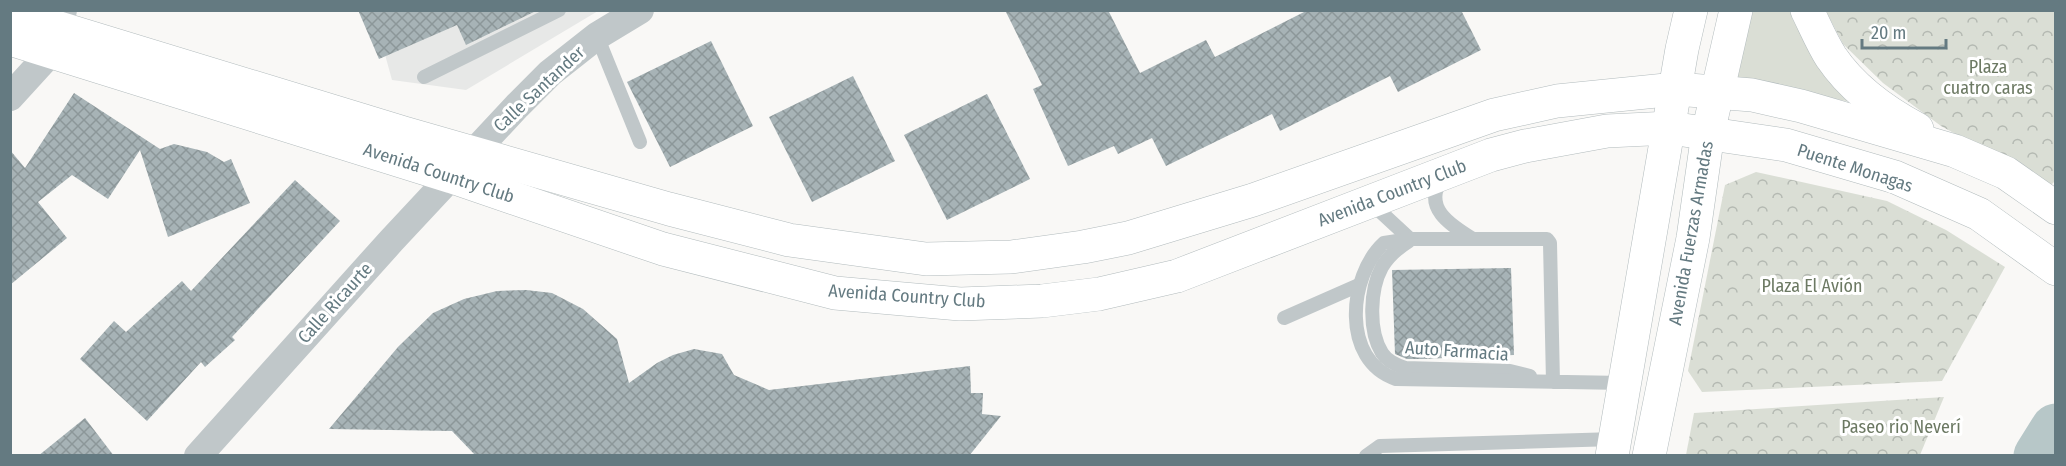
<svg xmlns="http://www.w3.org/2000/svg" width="2066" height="466" viewBox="0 0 2066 466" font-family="'Fira Sans Condensed',sans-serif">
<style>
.built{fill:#e7e8e7}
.grass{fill:#daded5}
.park{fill:url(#park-crowns)}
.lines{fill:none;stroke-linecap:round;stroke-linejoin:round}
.river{stroke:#b7c7c8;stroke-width:51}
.building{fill:url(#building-cross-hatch)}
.secondary-casing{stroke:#b2bbbd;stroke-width:34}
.lane{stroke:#c0c7c9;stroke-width:14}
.street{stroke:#c0c7c9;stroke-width:28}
.secondary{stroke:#fff;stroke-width:33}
.labels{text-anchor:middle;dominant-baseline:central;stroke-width:6;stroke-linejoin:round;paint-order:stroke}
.park-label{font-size:18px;fill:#6c7963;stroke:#fff}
.street-label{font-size:18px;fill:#647a81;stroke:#fff}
</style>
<defs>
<pattern id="park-crowns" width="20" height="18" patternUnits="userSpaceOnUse" patternTransform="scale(1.5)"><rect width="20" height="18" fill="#daded5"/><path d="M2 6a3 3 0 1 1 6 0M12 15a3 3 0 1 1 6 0" fill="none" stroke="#b4b9b2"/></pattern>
<pattern id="building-cross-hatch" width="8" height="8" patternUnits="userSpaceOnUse" patternTransform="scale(1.5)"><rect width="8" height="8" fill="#a7b3b6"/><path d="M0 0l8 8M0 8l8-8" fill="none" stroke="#8c9799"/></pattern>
</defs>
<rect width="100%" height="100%" fill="#f9f8f6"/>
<!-- built -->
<polygon class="built" points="373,11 598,11 466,90 392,80"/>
<!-- grass -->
<polygon class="grass" points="1745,11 1796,11 1856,103 1728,78"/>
<!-- park -->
<g class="park">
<polygon points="1826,11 2055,11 2055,181 2050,186 1941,126 1883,83 1843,44"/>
<polygon points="1756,172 1887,201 1946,230 2005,267 1942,381 1702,392 1688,371 1725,185"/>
<polygon points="1944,397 1920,455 1686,455 1694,413"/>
</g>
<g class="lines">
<!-- river -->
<polyline class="river" points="2039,456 2056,429"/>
</g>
<!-- building -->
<g class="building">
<polygon points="358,10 538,10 466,45 457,25 379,59"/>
<polygon points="1005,10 1108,10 1140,73 1206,40 1215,57 1308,10 1461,10 1481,50 1398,92 1390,76 1280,131 1272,114 1166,166 1152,138 1118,154 1114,146 1068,166 1033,89 1042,85"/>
<polygon points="711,41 753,126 670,167 627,82"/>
<polygon points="853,76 895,161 812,202 769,117"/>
<polygon points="74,93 160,149 174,144 207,152 224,162 231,159 250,203 168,237 140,150 108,199 72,175 38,202 67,238 10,285 10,150 25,168"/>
<polygon points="987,94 1030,179 947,220 904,135"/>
<polygon points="295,180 340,221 232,337 235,340 205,367 201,362 147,421 80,359 114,321 126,332 182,281 191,291"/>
<polygon points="1511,268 1514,355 1422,359 1407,359 1395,354 1392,270"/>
<polygon points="526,290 552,293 583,309 617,339 629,383 657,363 673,355 694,349 722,354 734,375 769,390 970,366 971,393 983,393 982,414 1001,416 969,456 476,456 452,431 329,429 398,347 433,313 464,299 497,291"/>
<polygon points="85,418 114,456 38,456"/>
</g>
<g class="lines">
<!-- secondary casing -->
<g class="secondary-casing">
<g id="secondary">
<path d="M1807,10c8,16 15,33 24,47 21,31 54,55 86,72"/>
<polyline points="10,13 404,133 669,209 789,240 926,259 1011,257 1083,247 1128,238 1253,200 1494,115 1557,101 1676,89 1752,95 1801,106 1955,151 2006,173 2056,208"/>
<polyline points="10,39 452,177 663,249 835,293 960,304 1042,301 1099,294 1177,276 1491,155 1525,146 1607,131 1670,128 1786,145 1895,177 1979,214 2056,269"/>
<polyline points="1612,456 1682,49 1691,10"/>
<polyline points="1649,456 1693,238 1708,133 1736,10"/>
</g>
</g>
<!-- lane -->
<g class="lane">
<polyline points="597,36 640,142"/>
<polyline points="424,77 559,10"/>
<path d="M1442,179c-20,28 8,46 31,60"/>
<polyline points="1370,202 1410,239"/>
<path d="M1409,241c-11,7 -20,14 -27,26 -12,22 -14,63 0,86 5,8 14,12 23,15l105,3 20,5"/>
<polyline points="1284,318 1359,285"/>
<path d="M1553,382l-3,-139 -3,-4h-137l-26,4c-36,33 -43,118 12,136l228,4"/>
<polyline points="1366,456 1380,446 1615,439"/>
</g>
<!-- street -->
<g class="street">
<polyline points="10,97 52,51 63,10"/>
<polyline points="198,456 391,241 517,106 550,73 597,36 640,10"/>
</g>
<!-- secondary -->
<use href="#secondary" class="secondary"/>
</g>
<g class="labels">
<!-- park labels -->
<g class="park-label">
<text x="1988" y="67">Plaza<tspan x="1988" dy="21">cuatro caras</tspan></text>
<text x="1812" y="286">Plaza El Avión</text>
<text x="1901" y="427">Paseo rio Neverí</text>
</g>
<!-- street labels -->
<g class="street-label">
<text transform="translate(539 89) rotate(-43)">Calle Santander</text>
<text transform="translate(1855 168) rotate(18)">Puente Monagas</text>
<text transform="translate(439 173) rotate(18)">Avenida Country Club</text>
<text transform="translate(1392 193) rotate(-21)">Avenida Country Club</text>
<text transform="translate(1691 233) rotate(-80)">Avenida Fuerzas Armadas</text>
<text transform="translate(907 296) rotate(4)">Avenida Country Club</text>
<text transform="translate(335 303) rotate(-48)">Calle Ricaurte</text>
<text transform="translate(1457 351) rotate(4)">Auto Farmacia</text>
</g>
</g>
<!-- border -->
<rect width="2066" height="466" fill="none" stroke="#647a81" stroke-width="24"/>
<!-- scale -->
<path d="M1862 39v9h84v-9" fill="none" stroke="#647a81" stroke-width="3"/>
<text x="1871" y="39" font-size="18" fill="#647a81" stroke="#ffffff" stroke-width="4.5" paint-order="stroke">20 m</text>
</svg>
